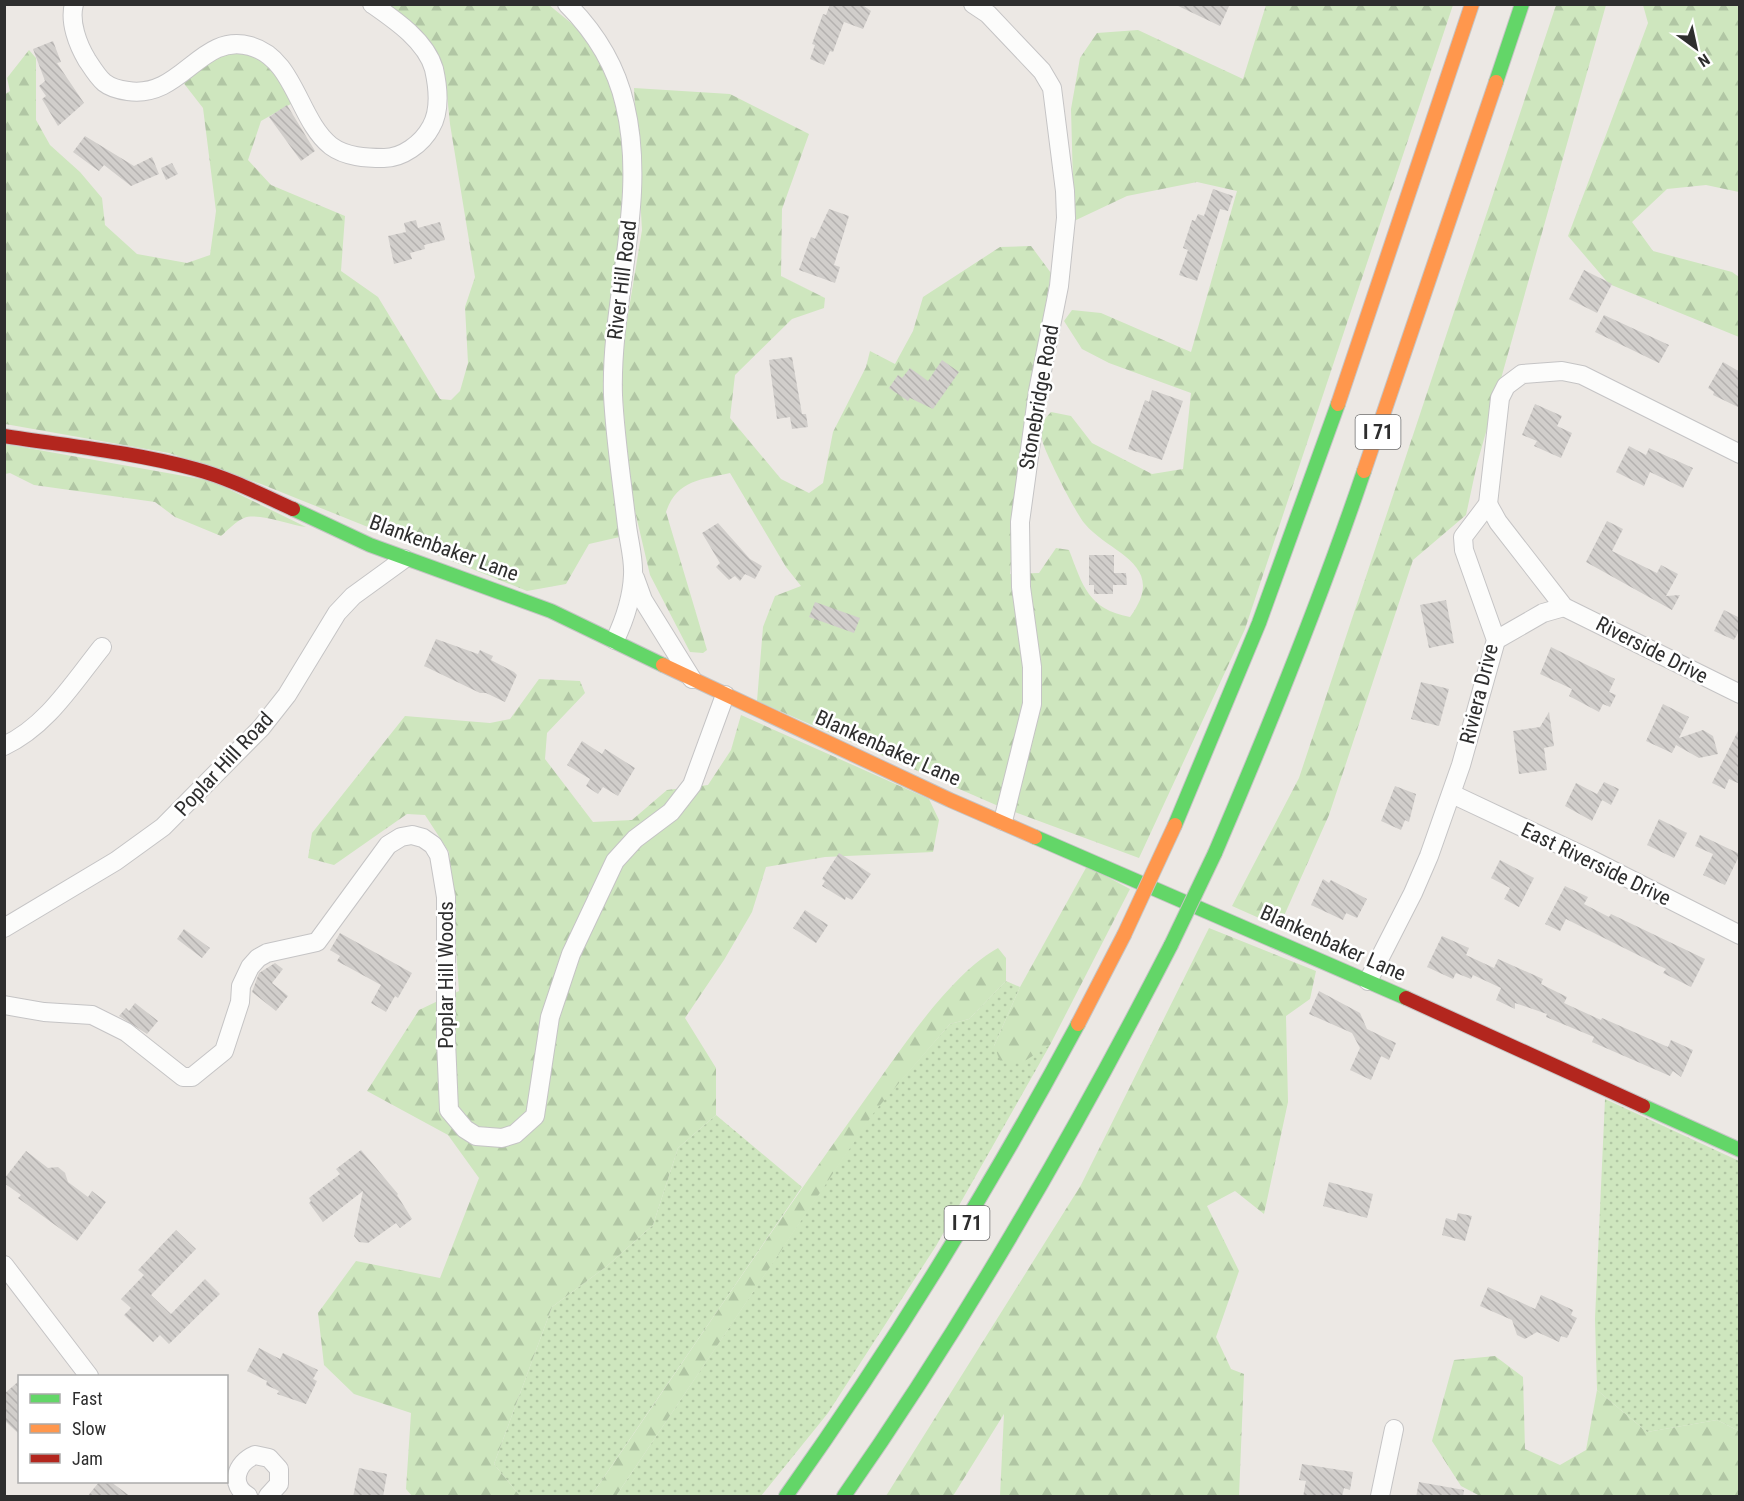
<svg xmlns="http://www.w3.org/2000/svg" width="1744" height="1501" viewBox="0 0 1744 1501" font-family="'Roboto Condensed',sans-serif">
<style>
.grass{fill:url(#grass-dots)}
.forest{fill:url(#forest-firs)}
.building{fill:url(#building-back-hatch)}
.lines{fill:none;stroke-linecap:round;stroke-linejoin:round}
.street-casing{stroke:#c5c4c5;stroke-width:20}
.fast-casing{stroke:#c5c4c5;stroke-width:16}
.slow-casing{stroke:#c5c4c5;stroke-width:16}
.jam-casing{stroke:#c5c4c5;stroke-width:16}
.street{stroke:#fcfcfb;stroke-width:18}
.fast{stroke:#63d668;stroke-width:14}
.slow{stroke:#ff974d;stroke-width:14}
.jam{stroke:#b3261e;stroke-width:14}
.fast-bridge-casing{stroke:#c6c5c4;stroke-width:16;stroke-linecap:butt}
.slow-bridge-casing{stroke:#c6c5c4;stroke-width:16;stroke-linecap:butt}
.fast-bridge{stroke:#63d668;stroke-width:14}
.slow-bridge{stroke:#ff974d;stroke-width:14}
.labels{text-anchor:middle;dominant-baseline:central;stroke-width:5;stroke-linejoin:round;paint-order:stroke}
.shield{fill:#fff;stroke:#6d6d6d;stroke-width:1.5}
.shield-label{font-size:20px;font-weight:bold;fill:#2e2e2e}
.street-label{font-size:21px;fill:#2e2e2e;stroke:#fff}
</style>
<defs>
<pattern id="grass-dots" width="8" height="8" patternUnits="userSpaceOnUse" patternTransform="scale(1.5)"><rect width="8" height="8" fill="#cee6be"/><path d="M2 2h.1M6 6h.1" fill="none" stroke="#b1c6a4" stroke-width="1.8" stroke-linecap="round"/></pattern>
<pattern id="forest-firs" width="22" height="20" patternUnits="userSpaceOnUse" patternTransform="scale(1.5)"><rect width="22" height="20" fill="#cee6be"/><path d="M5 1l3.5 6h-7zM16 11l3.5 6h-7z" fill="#b1c6a4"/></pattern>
<pattern id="building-back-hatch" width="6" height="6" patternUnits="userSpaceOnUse" patternTransform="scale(1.5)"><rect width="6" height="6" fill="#d1cecb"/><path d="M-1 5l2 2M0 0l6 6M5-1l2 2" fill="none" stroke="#b4b1af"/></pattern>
</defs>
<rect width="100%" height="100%" fill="#ece8e4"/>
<!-- grass -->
<g class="grass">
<polygon points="1006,981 1020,987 994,1046 1050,1045 936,1246 828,1413 761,1496 616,1496 875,1110 950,1024 969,1019"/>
<polygon points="1605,1099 1739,1161 1739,1431 1717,1420 1647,1432 1597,1390 1595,1319"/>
<polygon points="716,1115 802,1187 591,1496 520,1496 494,1464 552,1307 607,1266 653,1225 678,1148"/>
</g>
<!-- forest -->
<g class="forest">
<polygon points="383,5 549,5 576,27 597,57 623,114 626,197 613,306 624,536 589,544 566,584 527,591 261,484 169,453 5,424 4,95 10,91 7,78 29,50 36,58 36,120 50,145 80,172 102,198 105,225 137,254 187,263 210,255 216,211 203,108 182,81 212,56 246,50 270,63 296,101 261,121 248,160 271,185 345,216 341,271 378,297 440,399 451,400 460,391 468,363 465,307 475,277 450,124 445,75 427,39"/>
<path d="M1266,5h187l-208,624 -106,229 -143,-53 -239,-104 6,-74 12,-31 26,-10 -15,-19 -56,-94c-30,7 -53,7 -64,39l41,138 -4,3 -13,-1 -40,-77 -20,-85 -10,-127 22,-133 -8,-142 96,6 79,40 -27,75 -1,67 44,22 -1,10 -32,11 -57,56 -5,43 51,61 28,14 14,-10 10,-51 33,-65 4,-16 25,13 18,-33 10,-34 77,-50 31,-1 20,27 -29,172 -12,129 29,-1 17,-25 13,2c14,36 19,59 61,67 39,-53 -20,-63 -45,-93 -9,-10 -36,-64 -41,-78 -3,-7 -2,-16 -3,-23l10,-11 20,4 21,27 60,31 31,-5 8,-76 -82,-30 -27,-14 -18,-28 8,-11 29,3 90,39 46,-161 -40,-9 -70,14 -53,25 -3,-112 9,-51 17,-25 41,-3 105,49z"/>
<polygon points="1556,5 1606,5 1477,464 1466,515 1413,560 1329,815 1279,927 1232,906 1299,778"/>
<polygon points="1643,5 1739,5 1739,192 1706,185 1667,189 1632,222 1653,251 1732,272 1739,277 1739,337 1609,284 1568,236 1648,23"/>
<path d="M5,444l207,37 94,46c-17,-2 -49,-15 -62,-9 -8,3 -16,12 -23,18l-46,-19 -20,-15 -121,-17 -24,-12 -5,1z"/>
<polygon points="539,679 580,681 585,693 547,733 545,759 593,822 632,820 667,790 708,785 731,750 741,715 929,799 939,820 933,852 825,857 766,867 752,912 724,960 685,1018 716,1068 716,1115 678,1148 653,1225 607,1266 552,1307 494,1464 520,1496 412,1496 406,1489 411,1413 354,1394 324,1365 318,1313 356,1261 440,1278 479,1178 448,1135 367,1091 419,1010 459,991 449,852 425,815 407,814 334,865 308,858 312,833 405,716 490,723 510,719"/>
<polygon points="1087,866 1130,889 1050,1045 1023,1062 1001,1063 994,1046 1020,987"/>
<polygon points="1209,928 1316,971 1310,999 1286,1016 1288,1102 1264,1214 1235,1191 1207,1206 1239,1271 1216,1337 1231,1369 1244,1374 1239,1496 1000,1496 1004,1414 953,1496 886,1496 1081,1185"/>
<path d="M998,948l8,10v23l-37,38 -19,5 -75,87 -259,385h-25c89,-129 176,-260 268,-388 35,-48 88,-132 139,-160z"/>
<polygon points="1495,1356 1523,1377 1525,1449 1560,1465 1586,1450 1597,1390 1647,1432 1717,1420 1739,1431 1739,1496 1480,1496 1461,1486 1432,1441 1454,1360"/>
</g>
<!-- building -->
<g class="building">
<polygon points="830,4 861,4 871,11 863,29 844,22 833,52 830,51 824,65 810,59 815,45 812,44 823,14 826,15"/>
<polygon points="1174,4 1230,4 1220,26"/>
<polygon points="53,41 61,62 57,63 84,103 58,126 42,99 46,96 39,86 45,81 33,49"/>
<polygon points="287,105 315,151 301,161 269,117"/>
<polygon points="85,136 134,166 152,157 159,174 131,186 104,165 99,171 73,152"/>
<polygon points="172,163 178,174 166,180 161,168"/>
<polygon points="1213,189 1233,196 1228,211 1220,209 1197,281 1179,275 1188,250 1183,248 1192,220 1195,221 1198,214 1204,216"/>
<polygon points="829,209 849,216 834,265 840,267 835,283 799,270 811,237 815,239"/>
<polygon points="416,220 418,228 440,222 445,240 424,245 425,249 410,253 412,259 394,264 388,236 406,232 404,223"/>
<polygon points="1584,270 1612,284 1597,313 1569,299"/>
<polygon points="1604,315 1669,345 1659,363 1595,332"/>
<polygon points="792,357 802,414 806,414 808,427 792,429 790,417 777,419 769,360"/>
<polygon points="942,360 959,372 933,409 910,398 908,401 889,388 898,375 902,378 910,368 928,381"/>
<polygon points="1723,362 1740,372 1740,408 1713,395 1714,392 1708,388"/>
<polygon points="1152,390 1183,401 1162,460 1128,449 1145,400 1149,402"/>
<polygon points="1535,404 1562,416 1557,426 1572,433 1561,458 1534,446 1537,441 1522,435"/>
<polygon points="1629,446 1646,455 1649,448 1693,468 1683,488 1650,472 1644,486 1616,472"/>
<polygon points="1607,521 1623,529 1612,551 1657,573 1661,565 1678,574 1666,596 1680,595 1672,610 1586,562"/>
<polygon points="718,523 750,559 762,566 755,579 745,574 740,581 735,576 729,580 716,567 720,563 702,533"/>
<polygon points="1089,555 1114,555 1114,573 1126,573 1127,585 1113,585 1113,594 1094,594 1094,585 1089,585"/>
<polygon points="1446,600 1454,643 1429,648 1420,605"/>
<polygon points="815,602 860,618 854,633 809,617"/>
<polygon points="1724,610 1740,618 1740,629 1734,640 1714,631"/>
<polygon points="436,639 478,654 480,650 486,653 493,656 491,660 514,672 517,675 505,702 486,693 480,693 424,666"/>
<polygon points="1551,647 1615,679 1609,692 1616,695 1610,707 1603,704 1599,712 1569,696 1572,689 1540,674"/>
<polygon points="1421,682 1449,689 1439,726 1411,719"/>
<polygon points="1663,704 1689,717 1679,738 1703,730 1713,736 1718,754 1699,758 1676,745 1672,753 1646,741"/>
<polygon points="1549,712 1554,746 1544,748 1547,770 1519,774 1513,731 1540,727"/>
<polygon points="1740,727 1740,784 1729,779 1725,789 1712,783"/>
<polygon points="582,741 602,754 605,749 635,768 618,796 603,787 598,794 586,786 590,779 567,765"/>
<polygon points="1604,782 1619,789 1611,805 1602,800 1592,821 1565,806 1576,783 1597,794"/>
<polygon points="1395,786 1416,794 1409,822 1405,820 1401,830 1381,821"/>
<polygon points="1659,819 1687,833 1674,858 1647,845"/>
<polygon points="1700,835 1740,854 1725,885 1703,875 1713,854 1695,846"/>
<polygon points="839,853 871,874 852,900 846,897 845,900 822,886 825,881 822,879"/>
<polygon points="1500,860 1534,878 1519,907 1504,899 1510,888 1491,878"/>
<polygon points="1323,879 1329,883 1331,880 1367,899 1357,918 1346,913 1343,920 1311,905"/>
<polygon points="1565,886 1588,897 1584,904 1609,917 1611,914 1705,959 1691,987 1663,973 1666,969 1566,919 1560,931 1545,924"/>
<polygon points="805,910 828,925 816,943 793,928"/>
<polygon points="184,929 210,948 202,958 177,939"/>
<polygon points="340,933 412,973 398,998 395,996 386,1012 371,1003 381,985 337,961 340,956 330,950"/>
<polygon points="1442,936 1469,948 1466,955 1494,968 1498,959 1543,979 1541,984 1567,997 1564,1003 1601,1020 1602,1018 1668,1047 1671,1040 1693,1050 1681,1077 1673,1071 1670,1076 1592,1042 1594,1037 1546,1017 1547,1014 1515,1003 1515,1009 1496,1000 1501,988 1473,975 1471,979 1456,973 1453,979 1427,967"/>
<polygon points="275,963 283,969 272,983 288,996 276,1011 252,992 259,973"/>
<polygon points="1319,991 1360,1013 1367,1029 1396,1043 1389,1060 1381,1056 1371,1080 1350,1070 1360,1048 1352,1033 1309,1014"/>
<polygon points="135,1003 158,1021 147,1034 119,1016 126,1008 129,1011"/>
<polygon points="361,1150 398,1194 397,1195 412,1219 400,1228 396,1223 368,1243 359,1242 354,1236 363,1191 323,1222 309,1203 311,1201 309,1198 340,1174 336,1169"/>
<polygon points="26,1151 48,1168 58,1167 65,1173 68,1182 88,1197 92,1191 106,1202 77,1241 18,1198 21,1195 4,1183 4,1179"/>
<polygon points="1329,1182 1373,1194 1367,1218 1323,1206"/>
<polygon points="1458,1213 1472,1216 1465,1241 1442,1235 1446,1218 1456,1221"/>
<polygon points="176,1230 196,1249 151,1295 171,1314 205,1279 220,1294 169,1344 160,1335 153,1342 124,1315 131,1308 121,1299 144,1275 138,1270"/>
<polygon points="1488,1287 1535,1309 1541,1295 1573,1310 1571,1315 1577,1318 1567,1338 1561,1336 1559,1342 1537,1332 1525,1339 1517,1335 1512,1320 1480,1306"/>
<polygon points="259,1348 280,1359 283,1353 318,1370 313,1379 317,1381 306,1404 277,1394 279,1391 266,1385 267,1381 247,1371"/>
<polygon points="20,1380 20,1435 4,1420 4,1394"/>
<polygon points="1302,1464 1353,1472 1350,1490 1344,1488 1342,1497 1303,1497 1306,1481 1299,1480"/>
<polygon points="359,1468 387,1474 383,1497 353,1497"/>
<polygon points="99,1482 111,1482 131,1497 87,1497"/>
<polygon points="1419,1482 1464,1490 1463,1497 1416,1497"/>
</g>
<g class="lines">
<!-- street casing -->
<g class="street-casing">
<g id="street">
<path d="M74,4c-5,18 4,41 13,56 13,20 17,28 41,31 54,8 72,-59 122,-45 45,12 48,74 81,100 15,11 35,12 53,12 18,0 38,-14 47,-31 10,-17 7,-40 3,-58 -8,-28 -39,-49 -62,-65"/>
<path d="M567,4c28,28 49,62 58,101 23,96 -15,194 -12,290 2,43 9,87 14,131 2,16 7,33 6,49 -1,24 -8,44 -18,65"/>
<polyline points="973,4 988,14 1042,71 1052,88 1065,191 1066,218 1059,286 1038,391 1020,522 1021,587 1032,667 1032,704 1003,821"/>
<polyline points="1488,504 1498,522 1564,607 1740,694"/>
<polyline points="635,578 643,600 692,679"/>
<polyline points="1496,640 1543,613 1564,607"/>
<path d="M4,746c43,-20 69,-63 98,-99"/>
<polyline points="1452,794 1590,859 1740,935"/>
<polyline points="4,928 116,861 163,827 261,728 287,695 337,613 353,596 404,559"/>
<polyline points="1368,981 1413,893 1429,856 1461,765 1496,640 1464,550 1463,537 1488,504 1500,398 1506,386 1522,374 1562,371 1582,375 1740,454"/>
<polyline points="4,1005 44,1012 92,1015 126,1032 183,1077 192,1077 224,1051 240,1002 241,986 250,967 258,958 267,953 317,942 388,845 401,837 412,835 423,838 433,845 439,855 446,897 446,1041 449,1110 465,1129 476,1136 502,1138 515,1134 535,1116 550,1017 571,954 615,861 635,839 671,812 692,785 725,695"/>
<polyline points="4,1265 89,1376"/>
<path d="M248,1496c-19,-11 -12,-33 7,-41l14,3 10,11v15l-11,12"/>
<polyline points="1380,1496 1394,1429"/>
</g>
</g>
<!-- fast casing -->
<g class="fast-casing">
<g id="fast">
<polyline points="1496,82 1522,4"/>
<polyline points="293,509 370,545 551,611 663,665"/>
<polyline points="1175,825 1259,623 1338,404"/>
<polyline points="1035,837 1406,998"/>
<path d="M1215,853c54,-126 105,-252 149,-382"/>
<polyline points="1643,1106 1740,1150"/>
<path d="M786,1496c107,-151 204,-308 292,-472"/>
<path d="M844,1496c123,-176 229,-360 327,-551"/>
</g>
</g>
<!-- slow casing -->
<g class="slow-casing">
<g id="slow">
<polyline points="1338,404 1472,4"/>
<polyline points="1364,471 1496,82"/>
<polyline points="663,665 950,800 1035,837"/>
<polyline points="1078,1024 1124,935"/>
</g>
</g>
<!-- jam casing -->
<g class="jam-casing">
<g id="jam">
<path d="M4,436c64,10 129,16 191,33 34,9 67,26 98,40"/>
<polyline points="1406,998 1643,1106"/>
</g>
</g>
<!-- street -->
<use href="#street" class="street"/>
<!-- fast -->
<use href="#fast" class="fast"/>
<!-- slow -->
<use href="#slow" class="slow"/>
<!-- jam -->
<use href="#jam" class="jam"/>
<!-- fast-bridge casing -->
<g class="fast-bridge-casing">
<polyline id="fast-bridge" points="1171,945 1215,853"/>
</g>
<!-- slow-bridge casing -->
<g class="slow-bridge-casing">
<polyline id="slow-bridge" points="1124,935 1175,825"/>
</g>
<!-- fast-bridge -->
<use href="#fast-bridge" class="fast-bridge"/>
<!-- slow-bridge -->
<use href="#slow-bridge" class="slow-bridge"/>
</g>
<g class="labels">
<!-- shield labels -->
<g class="shield">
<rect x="1355.5" y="415" width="45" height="34" rx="4.5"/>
<rect x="944.5" y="1206" width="45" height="34" rx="4.5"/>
</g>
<g class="shield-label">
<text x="1378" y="432">I 71</text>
<text x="967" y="1223">I 71</text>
</g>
<!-- street labels -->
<g class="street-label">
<text transform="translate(622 280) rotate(-83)">River Hill Road</text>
<text transform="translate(1039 397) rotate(-80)">Stonebridge Road</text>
<text transform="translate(444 548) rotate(20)">Blankenbaker Lane</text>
<text transform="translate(1652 650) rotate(27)">Riverside Drive</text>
<text transform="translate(1479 694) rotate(-76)">Riviera Drive</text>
<text transform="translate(888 748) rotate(24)">Blankenbaker Lane</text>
<text transform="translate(224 764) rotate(-47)">Poplar Hill Road</text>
<text transform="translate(1596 864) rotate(26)">East Riverside Drive</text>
<text transform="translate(1333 943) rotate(24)">Blankenbaker Lane</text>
<text transform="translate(446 975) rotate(-90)">Poplar Hill Woods</text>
</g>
</g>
<!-- border -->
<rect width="1744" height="1501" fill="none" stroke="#2e2e2e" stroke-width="12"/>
<!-- legend -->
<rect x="18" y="1375" width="210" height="108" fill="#ffffff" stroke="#ababab" stroke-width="1.5"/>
<rect x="30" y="1394" width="30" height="9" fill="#63d668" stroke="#ababab" stroke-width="1.5"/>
<text x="72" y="1405" font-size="18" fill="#2e2e2e">Fast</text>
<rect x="30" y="1424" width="30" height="9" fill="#ff974d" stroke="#ababab" stroke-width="1.5"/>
<text x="72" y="1435" font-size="18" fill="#2e2e2e">Slow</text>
<rect x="30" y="1454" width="30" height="9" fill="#b3261e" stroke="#ababab" stroke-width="1.5"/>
<text x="72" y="1465" font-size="18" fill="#2e2e2e">Jam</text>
<!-- north arrow -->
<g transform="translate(1696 48) rotate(147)" stroke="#ffffff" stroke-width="4.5" paint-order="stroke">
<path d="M0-4.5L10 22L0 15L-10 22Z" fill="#2e2e2e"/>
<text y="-9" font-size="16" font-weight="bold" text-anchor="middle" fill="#2e2e2e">N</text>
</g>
</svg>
